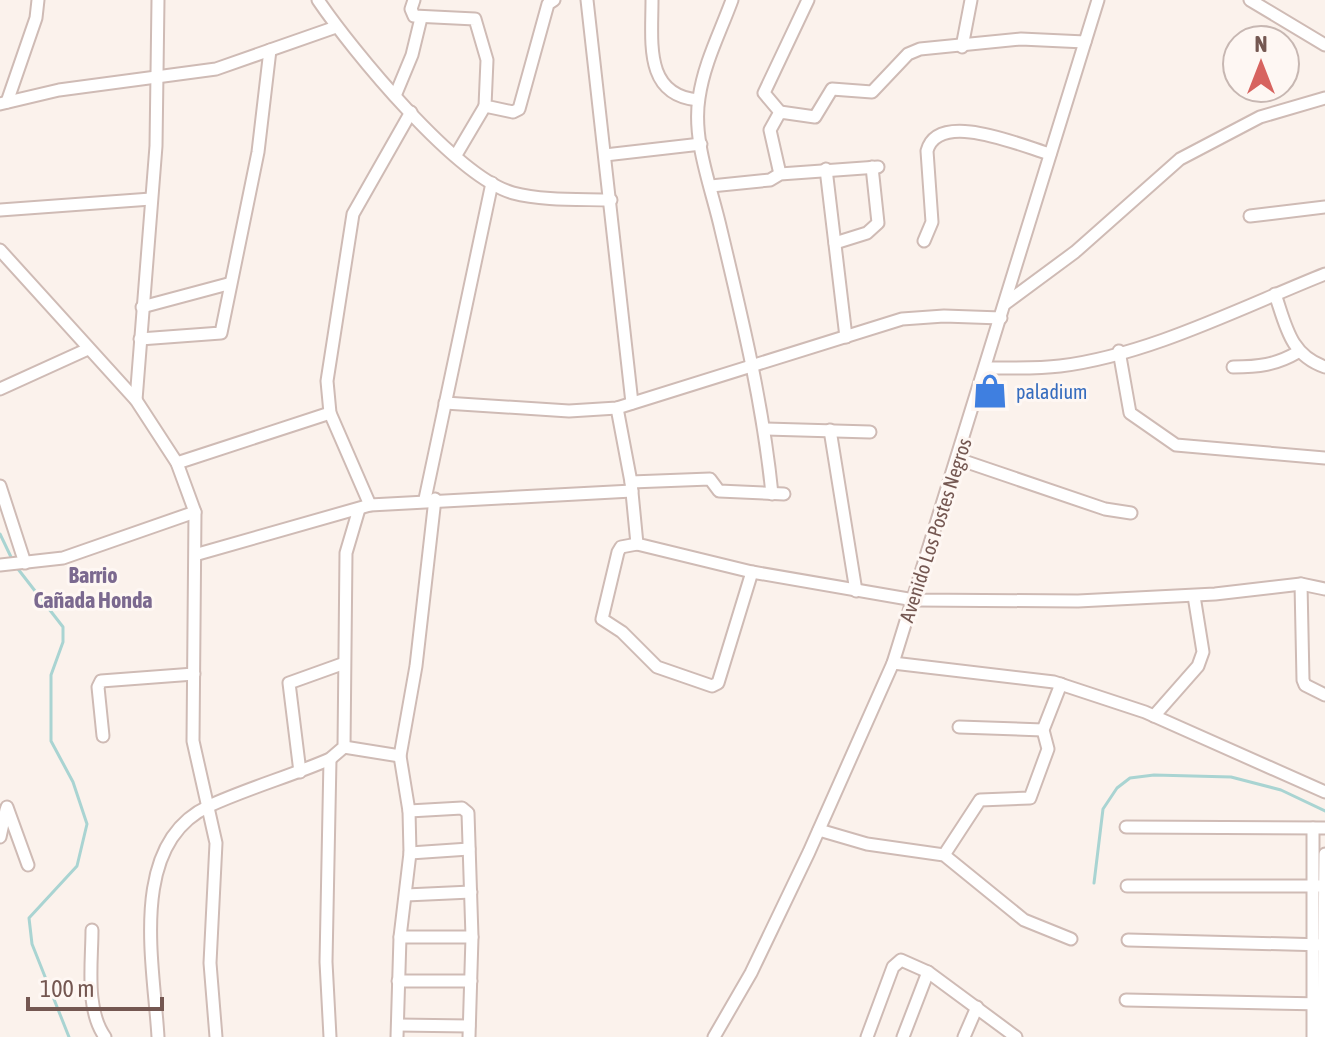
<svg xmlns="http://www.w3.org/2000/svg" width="1325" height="1037" viewBox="0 0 1325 1037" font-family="'Asap Condensed',sans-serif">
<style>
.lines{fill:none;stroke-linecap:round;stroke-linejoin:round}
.stream{stroke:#a9d4d2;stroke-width:3}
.street-casing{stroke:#cfbbb5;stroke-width:15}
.street{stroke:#fff;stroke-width:11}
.labels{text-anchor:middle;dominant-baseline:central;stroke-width:6;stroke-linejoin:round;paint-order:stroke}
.shop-label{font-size:20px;fill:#366cbe;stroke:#fef7f3;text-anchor:start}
.street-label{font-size:20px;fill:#745751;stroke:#fef7f3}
.neighbourhood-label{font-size:22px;font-weight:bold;fill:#7b698f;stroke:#fef7f3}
</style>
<rect width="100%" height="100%" fill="#fbf2ec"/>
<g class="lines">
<!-- stream -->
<g class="stream">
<polyline points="0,534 11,557"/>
<polyline points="18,569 63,627 63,642 51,675 51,741 73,782 87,824 77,866 29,918 32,944 69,1037"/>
<polyline points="1094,883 1103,809 1117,788 1130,778 1154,775 1231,777 1281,790 1325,811"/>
</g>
<!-- street casing -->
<g class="street-casing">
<g id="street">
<path d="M318,0c34,50 138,177 195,193 30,8 67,6 98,7"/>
<polyline points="414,0 411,9 414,16 475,19 487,60 485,106 513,112 519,109 548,4 554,0"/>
<polyline points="587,0 632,403"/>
<path d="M652,0c0,43 -8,95 46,100"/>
<path d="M732,0c-12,33 -28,63 -33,98 -7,43 13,91 22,132 21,88 42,174 51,264"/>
<polyline points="1250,0 1325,45"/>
<polyline points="962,47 971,0"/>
<polyline points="395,96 412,55 421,18"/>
<polyline points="7,102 36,18 38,0"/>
<polyline points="0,104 59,90 216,69 336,27"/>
<polyline points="780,112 764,93 808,0"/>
<polyline points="456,155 485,106"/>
<polyline points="605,155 701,144"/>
<polyline points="826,169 846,337"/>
<polyline points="780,174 770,130 780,112 815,117 832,89 872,92 908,54 920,49 1021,39 1085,42"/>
<polyline points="711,186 770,180 780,174 878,167"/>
<polyline points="0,210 151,199"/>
<polyline points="1250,216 1325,207"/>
<path d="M924,241l8,-19 -5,-71c11,-42 95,-5 123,3"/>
<polyline points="835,243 867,233 878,223 872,167"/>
<polyline points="0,250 136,400 177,463 195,512 193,741 216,843 210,963 216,1037"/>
<path d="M1275,294c11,32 15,61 50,73"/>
<polyline points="1006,303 1075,252 1180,159 1260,117 1325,98"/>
<polyline points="142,307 228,284"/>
<polyline points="140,339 221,333 258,152 270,50"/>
<polyline points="1119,351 1130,413 1176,445 1325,458"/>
<path d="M1233,367c25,0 43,-2 65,-15"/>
<path d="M986,368c24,0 50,1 74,-2 89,-11 182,-59 265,-92"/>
<polyline points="0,389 88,349"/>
<polyline points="136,400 156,146 158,0"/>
<polyline points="445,403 569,411 617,408 902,319 944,316 1001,318"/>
<polyline points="617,408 631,482 637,544 752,572 914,600 1078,601 1215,594 1301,584 1325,589"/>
<polyline points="766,429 870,432"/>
<polyline points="830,430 856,591"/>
<polyline points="958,459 1105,509 1131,513"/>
<polyline points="177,463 330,413"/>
<polyline points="631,482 710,479 719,491 784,494"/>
<polyline points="0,486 25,563"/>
<polyline points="425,499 492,183"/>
<polyline points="370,505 330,413 327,381 353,214 411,112"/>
<polyline points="637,544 621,547 618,552 602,619 622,632 657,667 712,686 718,683 752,572"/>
<polyline points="198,554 370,505 632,491"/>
<polyline points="0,565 63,558 195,512"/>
<polyline points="1301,584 1303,680 1305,685 1325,695"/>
<polyline points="893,663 1054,682 1145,712 1325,792"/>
<polyline points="1154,716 1198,666 1203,652 1194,596"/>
<polyline points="959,727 1043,730"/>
<polyline points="103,736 98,687 101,681 194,674"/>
<polyline points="344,747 400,756"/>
<polyline points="300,772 289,683 342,664"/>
<polyline points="7,807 28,865"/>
<polyline points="409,811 462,808 468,813 472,937 469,1037"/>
<polyline points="1126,827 1325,828"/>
<polyline points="819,830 867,844 944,855 1024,920 1071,939"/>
<polyline points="0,837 6,810"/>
<polyline points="410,853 469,849"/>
<polyline points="944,855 980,800 1030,798 1048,749 1043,730 1061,684"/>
<polyline points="1127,886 1325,886"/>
<polyline points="406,895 471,892"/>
<path d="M92,930c0,33 -7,79 13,107"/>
<polyline points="400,937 472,937"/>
<polyline points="1128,940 1324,945"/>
<polyline points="398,981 471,981"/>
<polyline points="1126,1000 1323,1004"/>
<polyline points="398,1025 469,1026"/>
<path d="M158,1037c-4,-72 -31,-193 51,-231 39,-18 82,-30 121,-47l14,-12 2,-194 13,-44"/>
<polyline points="330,1037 326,962 330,759"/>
<polyline points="397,1037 400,937 410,853 409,811 400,756 416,666 435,499"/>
<polyline points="714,1037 751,973 809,852 893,663 1098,0"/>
<polyline points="867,1037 893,967 901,960 928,972 1016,1037"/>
<polyline points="903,1037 928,972"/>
<polyline points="964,1037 977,1007"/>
<polyline points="1313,1037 1313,828"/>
<polyline points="1323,1037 1325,854"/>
</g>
</g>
<!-- street -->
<use href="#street" class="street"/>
</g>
<!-- icons -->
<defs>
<g id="shop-bare" transform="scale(2.76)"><path d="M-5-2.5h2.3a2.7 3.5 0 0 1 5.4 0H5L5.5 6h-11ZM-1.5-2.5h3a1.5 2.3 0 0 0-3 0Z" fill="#3f7fe0" stroke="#fef7f3" stroke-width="2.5" paint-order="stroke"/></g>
</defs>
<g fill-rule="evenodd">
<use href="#shop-bare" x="990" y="391"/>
</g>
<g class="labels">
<!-- shop labels -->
<g class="shop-label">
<text x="1016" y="391">paladium</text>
</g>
<!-- street labels -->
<g class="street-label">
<text transform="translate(935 530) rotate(-72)">Avenido Los Postes Negros</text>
</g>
<!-- neighbourhood labels -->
<g class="neighbourhood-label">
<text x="93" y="575">Barrio<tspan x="93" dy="25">Cañada Honda</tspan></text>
</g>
</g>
<!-- north arrow -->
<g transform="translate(1261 64)"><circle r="38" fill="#fef7f3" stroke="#c7b7b2" stroke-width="2"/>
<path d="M0-6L14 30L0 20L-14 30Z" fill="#d7635f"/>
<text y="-12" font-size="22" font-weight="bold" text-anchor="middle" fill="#745751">N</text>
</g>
<!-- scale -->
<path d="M28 997v12h134v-12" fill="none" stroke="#745751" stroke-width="4"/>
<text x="40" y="997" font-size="24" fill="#745751" stroke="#fef7f3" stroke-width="6" paint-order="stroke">100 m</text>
</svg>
